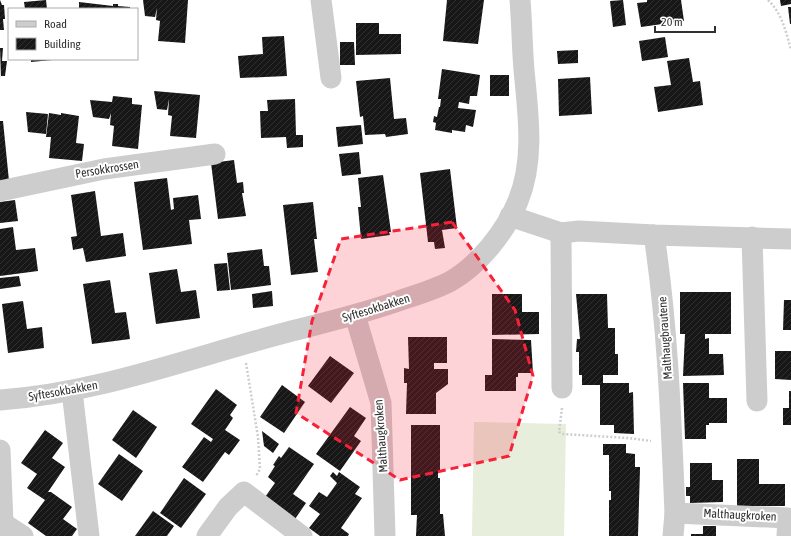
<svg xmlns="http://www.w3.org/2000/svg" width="791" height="536" viewBox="0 0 791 536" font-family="'Asap Condensed',sans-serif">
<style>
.pitch{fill:#e7eedc}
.building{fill:url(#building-hatch)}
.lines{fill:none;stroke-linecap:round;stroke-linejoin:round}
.path{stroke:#cdcdcd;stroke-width:2.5;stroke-dasharray:2 2;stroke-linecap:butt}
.minor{stroke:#cdcdcd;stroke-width:21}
.marked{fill:#f72239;fill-opacity:0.2;stroke:#f72239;stroke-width:3;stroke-dasharray:8 5;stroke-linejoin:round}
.labels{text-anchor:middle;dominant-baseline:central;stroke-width:4;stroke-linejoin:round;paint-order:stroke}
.street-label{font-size:12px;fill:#303030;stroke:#fff}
</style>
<defs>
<pattern id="building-hatch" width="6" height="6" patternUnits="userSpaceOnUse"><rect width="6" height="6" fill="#171717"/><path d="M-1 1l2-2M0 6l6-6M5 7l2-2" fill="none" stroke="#303030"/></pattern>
</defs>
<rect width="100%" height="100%" fill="#fff"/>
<!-- pitch -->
<polygon class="pitch" points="474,422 566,424 564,536 472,536"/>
<!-- building -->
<g class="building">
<polygon points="0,0 2,5 4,5 5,19 3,19 4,30 0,30"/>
<polygon points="46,0 47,9 25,9 24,2"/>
<polygon points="143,0 188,0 185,43 158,41 160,21 156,20 157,8 155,17 145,16"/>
<polygon points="447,0 484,0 478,44 443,41"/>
<polygon points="623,0 626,25 613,27 610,1"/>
<polygon points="647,0 681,0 684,21 641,27 637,3 647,2"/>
<polygon points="780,0 791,0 791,4 781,6"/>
<polygon points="79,2 113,6 113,4 118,4 118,6 130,7 130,9 79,9"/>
<polygon points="788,7 791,7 791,24 790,24"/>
<polygon points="356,23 379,23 379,34 401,34 401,54 356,55"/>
<polygon points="284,36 287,76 240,78 238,56 263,54 262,37"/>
<polygon points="665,37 668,57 642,61 639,41"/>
<polygon points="340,42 354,42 355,65 340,65"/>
<polygon points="0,48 3,48 2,61 7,61 5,76 1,76 1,79"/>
<polygon points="578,50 578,63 558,64 557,51"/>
<polygon points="689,58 693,82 700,81 703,105 658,112 654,87 671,85 667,61"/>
<polygon points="31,59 52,59 52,60 31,62"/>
<polygon points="442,69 480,75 477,96 470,96 469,104 459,102 458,108 476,110 473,127 466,125 465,132 452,130 452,133 435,130 436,123 433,122 434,116 437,117 439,107 440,107 441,99 438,99"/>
<rect x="490" y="75" width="19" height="21"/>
<polygon points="590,77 592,114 559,116 558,79"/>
<polygon points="390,78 394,119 406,118 408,134 386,137 385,134 365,135 363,116 360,117 356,81"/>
<polygon points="154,91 200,95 196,138 170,136 172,116 168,115 169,99 167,110 157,109"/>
<polygon points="113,96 132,98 132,104 142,105 138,149 112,146 114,126 110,125 111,113 109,119 93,117 90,100 112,102"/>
<polygon points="295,99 296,135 303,135 303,147 287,148 286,137 261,138 260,111 268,111 267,100"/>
<polygon points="26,112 48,114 46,134 28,132"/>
<polygon points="49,113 61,115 61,113 79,116 76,143 84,144 82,161 49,158 51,137 46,137"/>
<polygon points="0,121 3,121 9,181 0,182"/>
<polygon points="361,125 363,144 338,147 336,127"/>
<polygon points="359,152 361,174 342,176 339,154"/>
<polygon points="234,160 237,183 243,182 244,193 242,193 246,216 218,219 211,163"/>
<polygon points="450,169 457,228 442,230 445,248 435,249 434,242 428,242 420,173"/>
<polygon points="383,175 391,232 389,232 390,235 361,239 358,207 361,207 358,178"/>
<polygon points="167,178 171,210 174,209 173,198 198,195 201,219 189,220 192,244 143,250 134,182"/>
<polygon points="95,191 101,236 123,233 126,256 86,262 83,248 73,250 71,237 77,236 71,195"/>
<polygon points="15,200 18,221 0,223 0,202"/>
<polygon points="313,202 317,239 314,239 318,272 291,275 283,205"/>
<polygon points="13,227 16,250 35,248 38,271 0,276 0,229"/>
<polygon points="262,249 264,266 269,266 271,285 231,290 227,253"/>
<polygon points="227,263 230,290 217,291 214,264"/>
<polygon points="177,269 181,292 196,290 200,318 156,324 149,273"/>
<polygon points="19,276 21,286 0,289 0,278"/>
<polygon points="110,280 115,313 126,312 130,339 92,344 83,284"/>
<polygon points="272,291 273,306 253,308 252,294"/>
<polygon points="680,292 731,292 731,334 705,334 705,339 709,338 709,354 723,354 724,375 683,376 685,334 680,334"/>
<polygon points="492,294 522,294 522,312 539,312 539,334 492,335"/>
<polygon points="576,294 607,294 608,328 615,328 615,354 618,354 618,375 603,375 603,383 629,383 629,393 633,392 634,434 614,433 614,425 600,425 600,385 582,385 582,375 579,375 579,352 576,352 577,339 580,339"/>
<polygon points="784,300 791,300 791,330 783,330"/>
<polygon points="23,301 27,329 42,327 44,348 8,353 2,304"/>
<polygon points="408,337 447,337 447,363 434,363 434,369 448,369 448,384 436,393 436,414 406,414 407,383 404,383 404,368 409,369"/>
<polygon points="492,339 531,340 533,373 518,373 518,377 516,377 516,391 485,391 485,375 492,375"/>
<polygon points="775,351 791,351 791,380 775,379"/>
<polygon points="330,356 354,373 331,403 308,386"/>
<polygon points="683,383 709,383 709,398 727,398 727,423 709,423 709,425 706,425 706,439 685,439"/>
<polygon points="282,385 305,402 284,433 260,417"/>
<polygon points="216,389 237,405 230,415 233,418 225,430 240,440 229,455 225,452 203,482 182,467 204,437 211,442 213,439 191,424"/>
<polygon points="789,391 791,391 791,425 783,425 783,408 789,408"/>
<polygon points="350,407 366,418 354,436 361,441 340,471 316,454"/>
<polygon points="133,410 157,427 136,458 112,440"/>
<polygon points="411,425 440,425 440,471 438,471 438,478 440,478 440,514 443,514 445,536 416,536 417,515 411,515"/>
<polygon points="45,430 63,443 52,458 65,467 48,492 51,492 72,507 63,519 77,529 72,536 46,536 28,523 45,500 27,488 37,474 21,463"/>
<polygon points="262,431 279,444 273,453 264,446"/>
<polygon points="603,444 626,444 626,453 635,454 635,467 640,467 640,469 638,536 609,536 609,500 611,500 611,491 609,491 609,455 603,455"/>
<polygon points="289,447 314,464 293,494 306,503 295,519 265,497 275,483 268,477 275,466 273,465 279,456 281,458"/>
<polygon points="119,454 143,471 122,501 98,484"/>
<polygon points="737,459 759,459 759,484 785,484 785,506 737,506"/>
<polygon points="690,463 712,463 712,480 723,480 723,502 690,503 690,496 686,496 686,487 690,487"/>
<polygon points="333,472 337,476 339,472 360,487 355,494 362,498 341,528 349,534 348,536 320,536 309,528 320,514 309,506 319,492 327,497 337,483 330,476"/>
<polygon points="184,478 206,494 181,528 160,513"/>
<polygon points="153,511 174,526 167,536 135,536"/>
<polygon points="703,526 716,526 716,536 691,536 691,534 703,534"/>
</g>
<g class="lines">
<!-- path -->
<g class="path">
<path d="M768,0c14,13 18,32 23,50"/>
<polyline points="246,363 258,437 260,469 256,476"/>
<polyline points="562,408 559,432 563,434 628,438 651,441"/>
</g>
<!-- minor -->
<g class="minor">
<polyline points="321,0 331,78"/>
<polyline points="0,191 104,169 215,154"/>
<polyline points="510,216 561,233 579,231 654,235 791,239"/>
<polyline points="561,233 562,388"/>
<path d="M654,235c14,92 17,186 21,278l-2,23"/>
<polyline points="752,237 757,401"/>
<polyline points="355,315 381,403 385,536"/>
<polyline points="72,391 89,536"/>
<path d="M0,400c99,-7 192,-43 288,-68 39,-10 78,-19 116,-33 16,-5 32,-10 47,-18 28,-16 55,-50 67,-80 17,-41 10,-88 6,-131 -2,-23 -2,-47 -4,-70"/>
<polyline points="0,450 3,523 0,528"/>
<polyline points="675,513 788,518 787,536"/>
<polyline points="3,523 23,536"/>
<polyline points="207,536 228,507 244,492 302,536"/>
</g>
</g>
<!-- marked area -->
<path class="marked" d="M452,222l63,88 18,66 -24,80 -109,24 -104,-67 16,-92 29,-82z"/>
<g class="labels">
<!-- street labels -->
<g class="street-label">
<text transform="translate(107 169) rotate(-9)">Persokkrossen</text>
<text transform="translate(376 308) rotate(-17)">Syftesokbakken</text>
<text transform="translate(665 338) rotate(-94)">Malthaugbrautene</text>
<text transform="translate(63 391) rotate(-10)">Syftesokbakken</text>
<text transform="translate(381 436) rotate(-94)">Malthaugkroken</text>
<text transform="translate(740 515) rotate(3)">Malthaugkroken</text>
</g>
</g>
<!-- legend -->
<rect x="8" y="8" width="130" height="52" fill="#ffffff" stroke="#acacac"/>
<rect x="16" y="21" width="20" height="6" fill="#cdcdcd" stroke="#acacac"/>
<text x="44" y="28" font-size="12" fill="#303030">Road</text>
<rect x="16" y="38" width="20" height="12" fill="url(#building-hatch)" stroke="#acacac"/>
<text x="44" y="48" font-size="12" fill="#303030">Building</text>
<!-- scale -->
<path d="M655 26v6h60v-6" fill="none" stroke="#303030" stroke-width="2"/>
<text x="661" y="26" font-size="12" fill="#303030" stroke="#ffffff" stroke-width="3" paint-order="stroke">20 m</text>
</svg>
